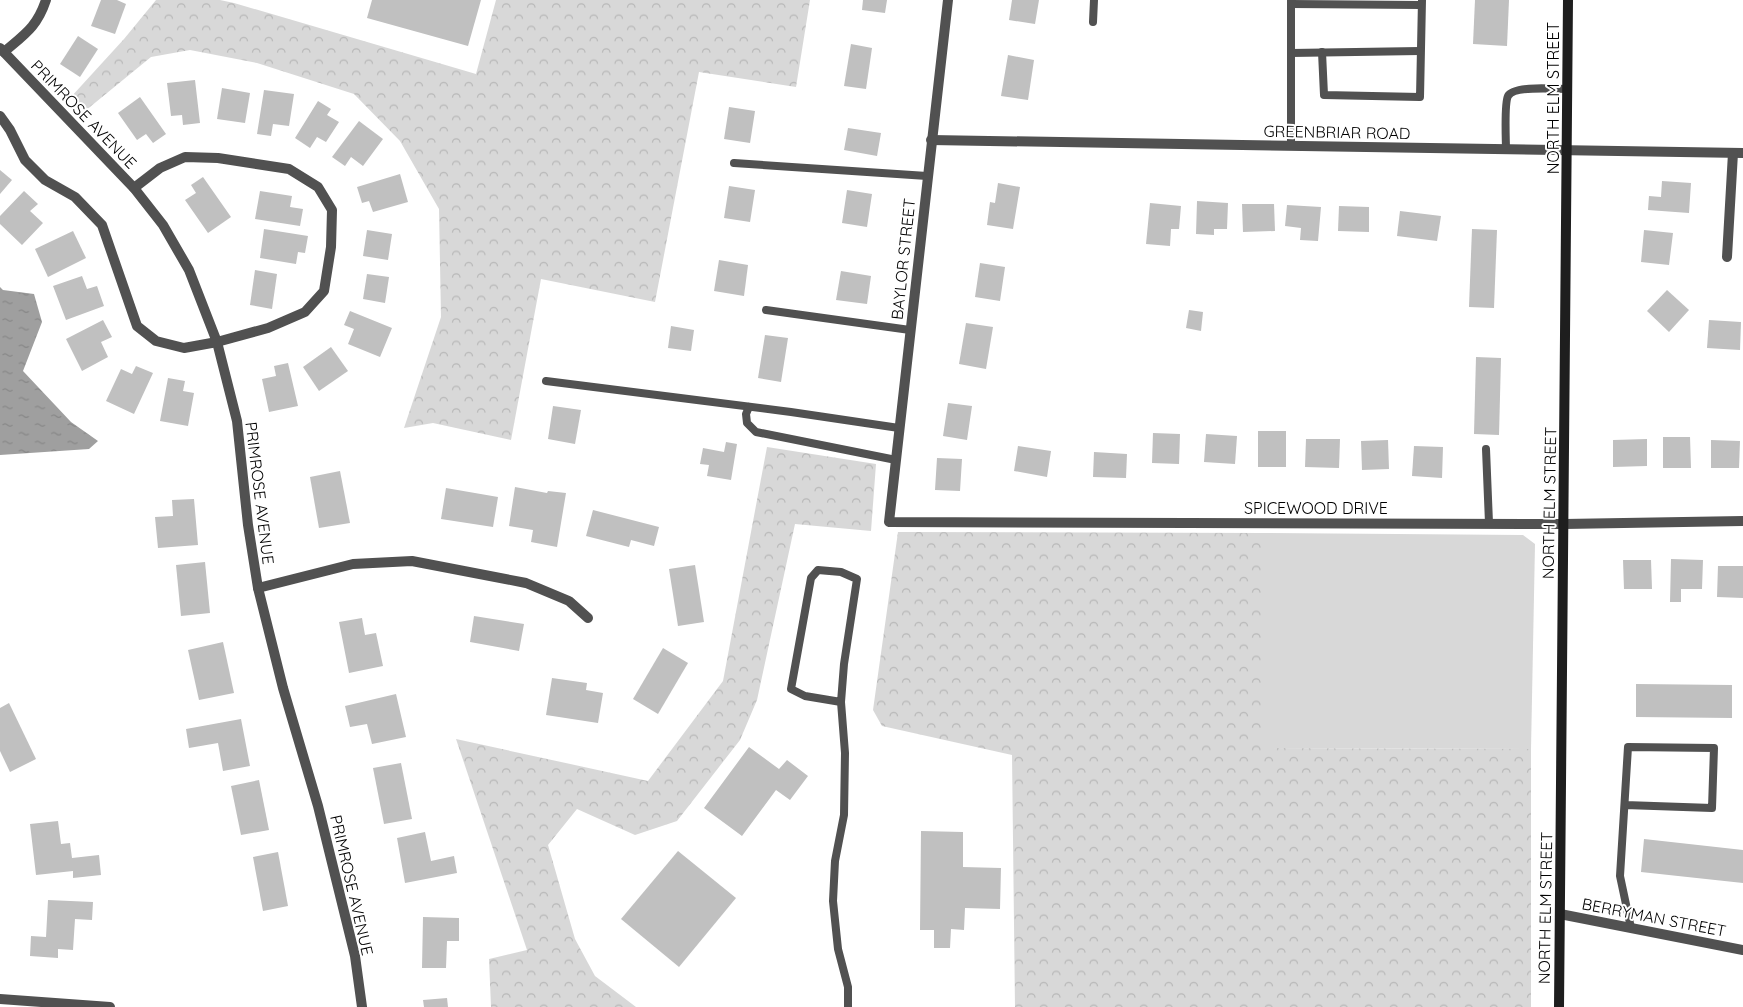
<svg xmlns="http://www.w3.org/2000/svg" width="1743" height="1007" viewBox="0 0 1743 1007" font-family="Quicksand,sans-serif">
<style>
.grass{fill:#d8d8d8}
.forest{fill:url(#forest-crowns)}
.water{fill:url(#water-ripples)}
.building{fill:#c0c0c0}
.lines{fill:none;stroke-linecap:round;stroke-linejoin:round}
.service{stroke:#515151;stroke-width:8}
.minor{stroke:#515151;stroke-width:10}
.secondary{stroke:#1e1e1e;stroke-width:10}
.labels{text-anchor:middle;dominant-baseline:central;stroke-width:4;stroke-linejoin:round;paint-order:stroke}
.street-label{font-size:16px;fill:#000;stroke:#fff}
</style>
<defs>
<pattern id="forest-crowns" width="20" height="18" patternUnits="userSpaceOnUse" patternTransform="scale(1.25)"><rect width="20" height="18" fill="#d8d8d8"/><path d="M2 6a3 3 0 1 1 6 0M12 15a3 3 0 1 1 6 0" fill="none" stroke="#b8b8b8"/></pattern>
<pattern id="water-ripples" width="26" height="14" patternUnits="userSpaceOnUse" patternTransform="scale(1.25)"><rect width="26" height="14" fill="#9f9f9f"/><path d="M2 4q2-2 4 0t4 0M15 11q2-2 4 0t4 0" fill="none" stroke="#878787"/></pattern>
</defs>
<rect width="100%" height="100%" fill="#fff"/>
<!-- grass -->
<polygon class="grass" points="1262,533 1523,535 1535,544 1531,749 1262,748"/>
<!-- forest -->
<g class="forest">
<polygon points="156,0 220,0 234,3 476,74 496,0 810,0 796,87 699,72 655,302 541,279 511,440 433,423 404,428 441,317 439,209 400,141 354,94 257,63 190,50 151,57 85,111 71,97 124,39"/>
<polygon points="767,447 876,464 871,531 795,524 757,700 740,740 677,821 635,835 577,809 548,845 575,939 595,976 636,1007 491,1007 489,959 527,950 456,739 648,781 723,681"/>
<polygon points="898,532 1262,533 1262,748 1531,749 1531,1007 1015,1007 1012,755 882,726 873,710"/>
</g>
<!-- water -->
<polygon class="water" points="0,287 3,290 34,294 42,322 23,371 71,422 98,441 89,449 0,455"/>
<!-- building -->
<g class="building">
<polygon points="101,0 117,0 126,4 115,34 91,26"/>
<polygon points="372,0 481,0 468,46 367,18"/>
<polygon points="863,0 887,0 885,13 862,10"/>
<polygon points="1012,0 1039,0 1035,24 1009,20"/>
<polygon points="1475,0 1509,0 1507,46 1473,44"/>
<polygon points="78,36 98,49 80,77 60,64"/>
<polygon points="851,44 872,48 866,89 844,86"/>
<polygon points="1008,55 1034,60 1028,100 1001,96"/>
<polygon points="195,80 200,123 183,125 182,115 171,116 167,83"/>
<polygon points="222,88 250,93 245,123 217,119"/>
<polygon points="264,90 294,94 289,126 273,124 271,136 257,134"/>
<polygon points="140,97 166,134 153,143 146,134 137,140 118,113"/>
<polygon points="318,101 331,109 327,115 339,122 326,142 317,137 310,148 295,138"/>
<polygon points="729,107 755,111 750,143 724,139"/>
<polygon points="359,121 383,139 363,166 351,157 345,166 332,157"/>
<polygon points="848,128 881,133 877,156 844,150"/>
<polygon points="0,170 12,180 0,194"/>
<polygon points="400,174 408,202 373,212 369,201 362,203 357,187"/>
<polygon points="203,177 231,217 208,233 185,200 196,193 191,185"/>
<polygon points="1662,181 1691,183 1689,213 1648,210 1649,196 1661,197"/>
<polygon points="998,183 1020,187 1013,229 987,225 990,202 995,203"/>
<polygon points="729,186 755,190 750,222 724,218"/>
<polygon points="847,190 872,194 867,227 842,223"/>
<polygon points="24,191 38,204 30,211 43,223 22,245 0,224 0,216"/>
<polygon points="260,191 292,196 290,207 303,209 300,226 255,219"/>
<polygon points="1197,201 1228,203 1227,229 1214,229 1214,235 1196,234"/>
<polygon points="1150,203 1181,206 1179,229 1171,229 1170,246 1146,244"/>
<polygon points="1242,204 1274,204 1275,231 1243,232"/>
<polygon points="1287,205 1321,207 1318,241 1300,240 1301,228 1285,226"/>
<polygon points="1339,206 1369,207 1369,232 1338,231"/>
<polygon points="1400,211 1441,216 1437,241 1397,236"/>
<polygon points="264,229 308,236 305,253 298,252 296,264 260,258"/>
<polygon points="1472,229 1497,230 1494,308 1469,307"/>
<polygon points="367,230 392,234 388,260 363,256"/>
<polygon points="1644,230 1673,233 1669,265 1641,262"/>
<polygon points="73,231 86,258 48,277 35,249"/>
<polygon points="719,260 748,265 744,296 714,291"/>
<polygon points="980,263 1005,267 1000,301 975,297"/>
<polygon points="255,270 277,274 272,309 250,305"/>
<polygon points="841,271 871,276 867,304 836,300"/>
<polygon points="367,274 389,277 385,303 363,299"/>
<polygon points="82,276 87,289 97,286 104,306 66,320 53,286"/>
<polygon points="1667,290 1689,310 1669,332 1647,311"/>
<polygon points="1189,310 1203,312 1201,331 1186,328"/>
<polygon points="350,311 392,328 380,357 348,344 354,329 344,325"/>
<polygon points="103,320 112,337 101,342 108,357 82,371 66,339"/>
<polygon points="1709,320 1741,322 1740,350 1707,348"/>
<polygon points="966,323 993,327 986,369 959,364"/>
<polygon points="671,326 694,330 691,351 668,348"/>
<polygon points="765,335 788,338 781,382 758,378"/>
<polygon points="331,347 348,371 319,391 303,367"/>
<polygon points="1476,357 1501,358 1499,435 1474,434"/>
<polygon points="288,363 298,406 269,412 262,379 276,376 274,366"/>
<polygon points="136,366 153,373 134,414 106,401 121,369 132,374"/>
<polygon points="168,378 185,381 183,391 194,393 188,426 160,421"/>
<polygon points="948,403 972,406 967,440 943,436"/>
<polygon points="553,406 581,410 575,444 548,439"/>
<rect x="1258" y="431" width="28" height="36"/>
<polygon points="1153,433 1180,434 1179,464 1152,463"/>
<polygon points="1206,434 1237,436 1235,464 1204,462"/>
<polygon points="1663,437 1690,437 1691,468 1663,468"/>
<polygon points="1306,439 1340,439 1339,468 1305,467"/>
<polygon points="1647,439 1647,466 1613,467 1613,440"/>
<polygon points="1388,440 1389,469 1362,470 1361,441"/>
<polygon points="1711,440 1740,441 1739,468 1711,468"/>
<polygon points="726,442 737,444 731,480 707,476 709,465 700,464 703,448 724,452"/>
<polygon points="1018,446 1051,451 1047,477 1014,471"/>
<polygon points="1414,446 1443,447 1442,478 1412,476"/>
<polygon points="1094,452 1127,454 1126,478 1093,477"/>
<polygon points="937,458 962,459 960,491 935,490"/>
<polygon points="340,471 350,523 319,528 310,477"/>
<polygon points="515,487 547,493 548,491 566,493 557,547 531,542 533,530 509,526"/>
<polygon points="446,488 498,497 493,527 441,519"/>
<polygon points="194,499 198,545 158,548 155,517 173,516 172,500"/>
<polygon points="593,510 659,527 654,546 631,540 629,547 586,536"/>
<polygon points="1671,559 1703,560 1702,589 1681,589 1681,602 1670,602"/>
<polygon points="1623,560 1651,560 1652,589 1624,589"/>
<polygon points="205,562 210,613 181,616 176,565"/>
<polygon points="695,565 704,622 678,626 669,569"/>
<polygon points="1718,566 1743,566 1743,598 1717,597"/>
<polygon points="474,616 524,624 519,651 470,642"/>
<polygon points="362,618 365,635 376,633 383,666 349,673 339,622"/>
<polygon points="223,642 234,693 199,700 188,650"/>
<polygon points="663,648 688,663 658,714 633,699"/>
<polygon points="552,678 587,683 586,690 603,693 598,723 546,715"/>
<polygon points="1636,684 1732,685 1732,718 1636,717"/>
<polygon points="396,694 406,737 372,744 367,724 350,727 345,706"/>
<polygon points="9,703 36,759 10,772 0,751 0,708"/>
<polygon points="241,719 250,766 223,771 218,743 189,748 186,729"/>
<polygon points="749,747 779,769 787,760 808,776 790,800 776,790 742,836 704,808"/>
<polygon points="401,763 412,819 384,824 373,768"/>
<polygon points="259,780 269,830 241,835 231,786"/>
<polygon points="58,821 61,844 70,843 72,858 99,855 101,875 73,878 73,871 36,875 30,824"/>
<polygon points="921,831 963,832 963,867 1001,868 1000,909 965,908 964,930 951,929 950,948 934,948 934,930 920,930"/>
<polygon points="425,832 431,861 454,856 457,873 405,883 397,838"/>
<polygon points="1644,839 1743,850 1743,883 1641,872"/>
<polygon points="678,851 736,898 679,967 621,919"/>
<polygon points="278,852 288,906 263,911 253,857"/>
<polygon points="48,900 93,902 92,920 75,919 73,950 58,949 58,958 30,956 31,936 46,937"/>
<polygon points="423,917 459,918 459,941 447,941 446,968 422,968"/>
<polygon points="447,998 448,1007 424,1007 423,1000"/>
</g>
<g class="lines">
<!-- service -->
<g class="service">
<polyline points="1291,4 1421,5"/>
<polyline points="1093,22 1094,0"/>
<polyline points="1322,52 1324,95 1420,97 1422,0"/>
<polyline points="1291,53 1420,51"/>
<polyline points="1291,146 1291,0"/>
<path d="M1506,150c0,-10 -2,-46 2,-54 6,-11 48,-7 60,-7"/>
<polyline points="734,163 927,176"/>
<polyline points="766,310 910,330"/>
<polyline points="546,381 791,412 899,428"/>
<polyline points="749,407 746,414 747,423 756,432 896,460"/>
<polyline points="1486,449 1489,523"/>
<polyline points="841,702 805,696 791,689 811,578 818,570 841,572 857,579 844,664 841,702 845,753 844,815 835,861 833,901 838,949 848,987 848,1007"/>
<polyline points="1625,805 1712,808 1714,748 1628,747 1620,876 1631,928"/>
</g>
<!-- minor -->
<g class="minor">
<polyline points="948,0 889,522 1564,524 1743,521"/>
<polyline points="0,48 134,188 163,225 189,270 217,342 237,421 248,525 258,588 283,688 318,806 355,956 362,1007"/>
<path d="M4,52c21,-18 33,-25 42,-52"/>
<polyline points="0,116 10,130 25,160 45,180 75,197 102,225 137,326 156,341 184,348 217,342 268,328 305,312 324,291 331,247 332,210 318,187 289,169 218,158 185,157 160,168 134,188"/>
<polyline points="931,140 1743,153"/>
<polyline points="1727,257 1733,153"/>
<polyline points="258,588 353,564 412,561 526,583 569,601 588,618"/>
<polyline points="1560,914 1743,950"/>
<polyline points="0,999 110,1007"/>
</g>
<!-- secondary -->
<polyline class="secondary" points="1559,1007 1568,0"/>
</g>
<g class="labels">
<!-- street labels -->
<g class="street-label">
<text transform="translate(1553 98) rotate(-90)">NORTH ELM STREET</text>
<text transform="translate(84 114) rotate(46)">PRIMROSE AVENUE</text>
<text transform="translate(1337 132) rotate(1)">GREENBRIAR ROAD</text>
<text transform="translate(903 259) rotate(-84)">BAYLOR STREET</text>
<text transform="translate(260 493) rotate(83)">PRIMROSE AVENUE</text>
<text transform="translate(1549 503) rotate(-89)">NORTH ELM STREET</text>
<text x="1316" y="508">SPICEWOOD DRIVE</text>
<text transform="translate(352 885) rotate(77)">PRIMROSE AVENUE</text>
<text transform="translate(1545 908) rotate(-89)">NORTH ELM STREET</text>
<text transform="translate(1654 917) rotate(11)">BERRYMAN STREET</text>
</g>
</g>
</svg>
